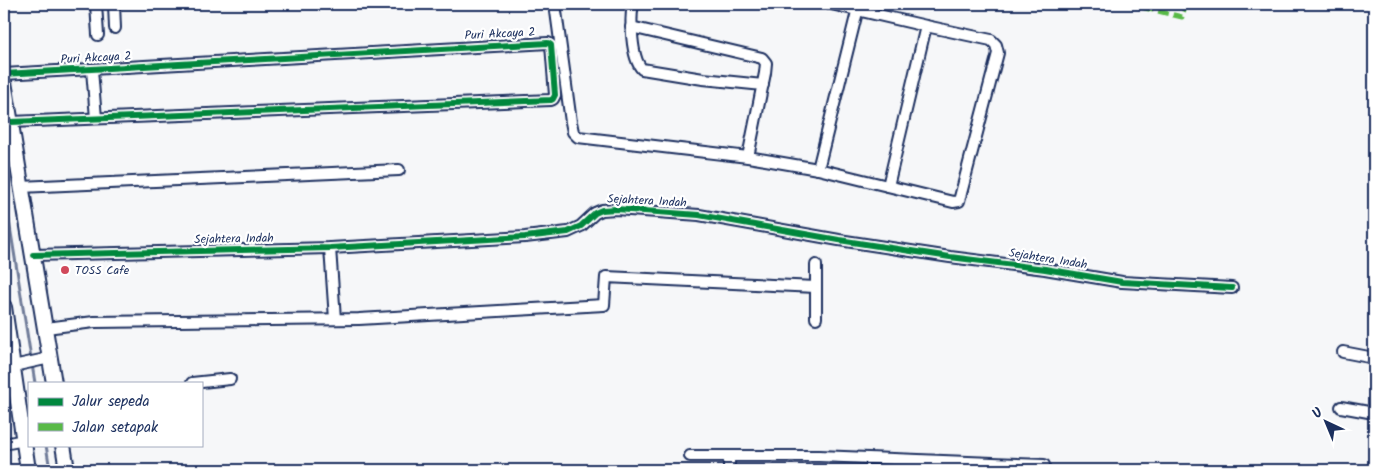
<svg xmlns="http://www.w3.org/2000/svg" width="1378" height="474" viewBox="0 0 1378 474" font-family="Kalam,sans-serif">
<style>
.lines{fill:none;stroke-linecap:round;stroke-linejoin:round}
.stream{stroke:#707c99;stroke-width:3}
.minor-casing{stroke:#1b2f5e;stroke-width:14}
.tertiary-casing{stroke:#1b2f5e;stroke-width:18}
.minor{stroke:#fff;stroke-width:10}
.tertiary{stroke:#fff;stroke-width:14}
.quiet{stroke:#58b947;stroke-width:5;stroke-dasharray:10 5;stroke-linecap:butt}
.cycleway-casing{stroke:#fff;stroke-width:9}
.cycleway{stroke:#00873e;stroke-width:6}
.poi-dot{fill:#d1495b;stroke:#fff;stroke-width:2}
.labels{text-anchor:middle;dominant-baseline:central;stroke-width:4.5;stroke-linejoin:round;paint-order:stroke}
.street-label{font-size:12px;fill:#1b2f5e;stroke:#fff}
.poi-label{font-size:12px;fill:#1b2f5e;stroke:#fff;text-anchor:start}
</style>
<rect width="100%" height="100%" fill="#f6f7f9"/>
<filter id="ink" filterUnits="userSpaceOnUse"><feTurbulence type="fractalNoise" baseFrequency=".02" numOctaves="2"/><feDisplacementMap in="SourceGraphic" scale="10" xChannelSelector="R" yChannelSelector="G"/><feConvolveMatrix kernelMatrix="1 2 1 2 8 2 1 2 1" color-interpolation-filters="sRGB"/></filter>
<g filter="url(#ink)">
<g class="lines">
<!-- stream -->
<g class="stream">
<polyline points="4,189 35,383"/>
<polyline points="46,445 50,470"/>
</g>
<!-- minor casing -->
<g class="minor-casing">
<g id="minor">
<polyline points="96,4 98,35"/>
<polyline points="114,4 115,28"/>
<polyline points="555,4 571,122 573,132 578,137 748,157"/>
<path d="M633,4c-3,14 -2,54 9,65l61,10 60,6"/>
<polyline points="631,27 762,58 766,63 765,73 748,157 818,169 859,4"/>
<polyline points="92,70 96,118"/>
<polyline points="4,74 548,43 551,45 555,95 553,99 551,100 11,122"/>
<polyline points="818,169 953,202 959,201 998,53 996,45 991,40 926,26 831,4"/>
<polyline points="888,186 926,26"/>
<polyline points="20,187 399,170"/>
<polyline points="330,248 335,319"/>
<polyline points="33,255 330,248 525,237 568,232 581,226 595,213 602,210 616,209 699,215 839,240 950,257 1045,269 1122,282 1232,288"/>
<polyline points="816,318 816,265"/>
<polyline points="46,328 94,322 359,319 604,305 606,277 816,287"/>
<polyline points="1343,352 1374,358"/>
<polyline points="4,368 50,358"/>
<polyline points="192,383 230,379"/>
<polyline points="1341,407 1374,413"/>
<polyline points="4,444 29,439"/>
<polyline points="690,456 819,456 1044,465"/>
<polyline points="729,457 729,470"/>
</g>
</g>
<!-- tertiary casing -->
<g class="tertiary-casing">
<g id="tertiary">
<polyline points="4,82 54,383"/>
<polyline points="4,307 28,470"/>
<polyline points="63,445 67,470"/>
</g>
</g>
<!-- minor -->
<use href="#minor" class="minor"/>
<!-- tertiary -->
<use href="#tertiary" class="tertiary"/>
<!-- quiet -->
<polyline class="quiet" points="1129,4 1182,17 1186,4"/>
<!-- cycleway casing -->
<g class="cycleway-casing">
<g id="cycleway">
<polyline points="4,74 548,43 551,45 555,95 553,99 551,100 11,122"/>
<polyline points="33,255 330,248 525,237 568,232 581,226 595,213 602,210 616,209 699,215 839,240 950,257 1045,269 1122,282 1232,288"/>
</g>
</g>
<!-- cycleway -->
<use href="#cycleway" class="cycleway"/>
</g>
</g>
<!-- markers -->
<circle class="poi-dot" cx="65" cy="270" r="5"/>
<g class="labels">
<!-- street labels -->
<g class="street-label">
<text transform="translate(500 34) rotate(-3)">Puri Akcaya 2</text>
<text transform="translate(96 58) rotate(-3)">Puri Akcaya 2</text>
<text transform="translate(647 201) rotate(3)">Sejahtera Indah</text>
<text transform="translate(234 239) rotate(-1)">Sejahtera Indah</text>
<text transform="translate(1048 259) rotate(9)">Sejahtera Indah</text>
</g>
<!-- poi labels -->
<g class="poi-label">
<text x="75" y="270">TOSS Cafe</text>
</g>
</g>
<!-- margin -->
<rect width="1378" height="474" fill="none" stroke="#fff" stroke-width="20"/>
<rect x="10" y="10" width="1358" height="454" fill="none" stroke="#1b2f5e" stroke-width="2" filter="url(#ink)"/>
<!-- legend -->
<rect x="28" y="382" width="175" height="65" fill="#ffffff" stroke="#a4acbf"/>
<rect x="38" y="398" width="25" height="8" fill="#00873e" stroke="#a4acbf"/>
<text x="72" y="406" font-size="15" fill="#1b2f5e">Jalur sepeda</text>
<rect x="38" y="423" width="25" height="8" fill="#58b947" stroke="#a4acbf"/>
<text x="72" y="432" font-size="15" fill="#1b2f5e">Jalan setapak</text>
<!-- north arrow -->
<g transform="translate(1326 422) rotate(316)" stroke="#ffffff" stroke-width="4" paint-order="stroke">
<path d="M0-4L9 19L0 12L-9 19Z" fill="#1b2f5e"/>
<text y="-8" font-size="14" font-weight="bold" text-anchor="middle" fill="#1b2f5e">U</text>
</g>
</svg>
